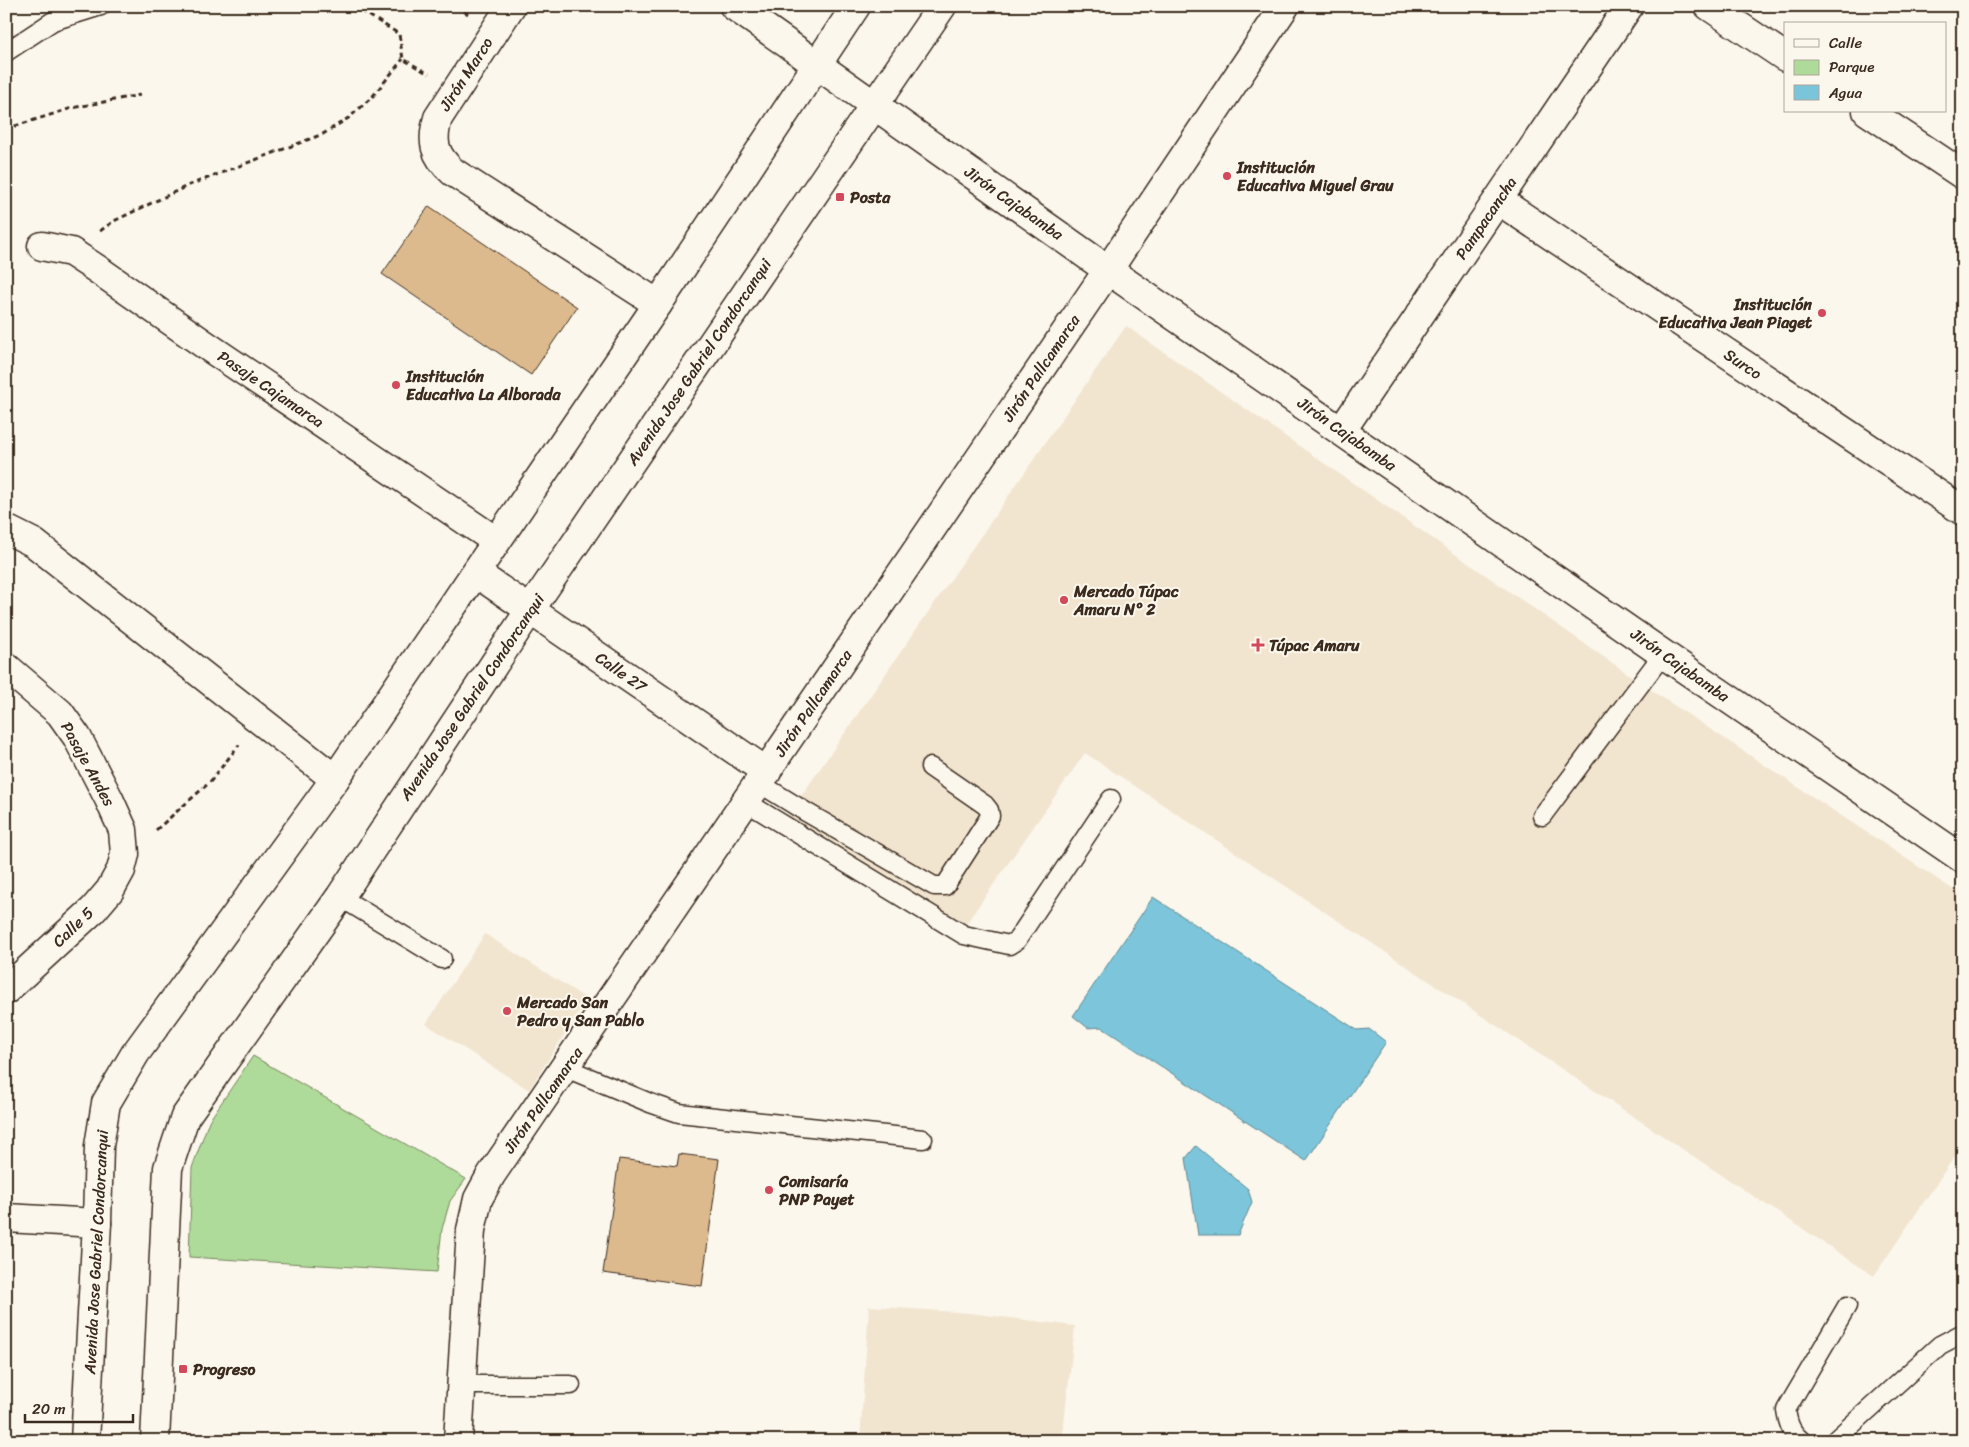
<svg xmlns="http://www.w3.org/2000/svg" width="1969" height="1447" viewBox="0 0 1969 1447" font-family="Sriracha,sans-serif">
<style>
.built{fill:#f2e5d0}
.green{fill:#afdb9a;stroke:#75825c}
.water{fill:#7bc5db;stroke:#61878f}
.building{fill:#dcba8e;stroke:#3b2a1e}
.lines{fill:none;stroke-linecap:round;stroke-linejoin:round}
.lane-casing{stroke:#3b2a1e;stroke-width:21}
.street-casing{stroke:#3b2a1e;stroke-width:31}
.secondary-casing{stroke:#3b2a1e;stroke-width:31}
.path{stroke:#3b2a1e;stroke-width:3;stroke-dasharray:5 4;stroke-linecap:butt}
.lane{stroke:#fbf7ec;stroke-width:18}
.street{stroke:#fbf7ec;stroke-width:28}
.secondary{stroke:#fbf7ec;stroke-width:28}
.poi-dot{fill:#d1495b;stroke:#fbf7ec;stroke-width:2}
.labels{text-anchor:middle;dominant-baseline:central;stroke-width:4;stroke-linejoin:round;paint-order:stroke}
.street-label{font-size:16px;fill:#3b2a1e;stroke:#fbf7ec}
.poi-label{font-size:16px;font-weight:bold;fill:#3b2a1e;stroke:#fbf7ec;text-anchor:start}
</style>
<rect width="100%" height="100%" fill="#fbf7ec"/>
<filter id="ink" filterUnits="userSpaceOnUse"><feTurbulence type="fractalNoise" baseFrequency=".02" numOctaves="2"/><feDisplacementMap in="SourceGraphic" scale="10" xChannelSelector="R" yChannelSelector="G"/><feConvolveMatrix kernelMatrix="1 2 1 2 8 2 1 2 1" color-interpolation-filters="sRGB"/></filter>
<g filter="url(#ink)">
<!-- built -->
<g class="built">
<polygon points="1126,326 1660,696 1963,896 1963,1144 1874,1276 1085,753 966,924 788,815"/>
<polygon points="485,934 587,999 529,1090 426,1024"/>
<polygon points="869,1306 970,1313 1075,1326 1062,1441 860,1441"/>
</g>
<!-- green -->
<polygon class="green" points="253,1056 466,1179 450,1201 442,1229 437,1272 189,1257 192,1168 209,1121"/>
<!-- water -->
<g class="water">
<polygon points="1153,897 1357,1030 1369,1029 1386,1042 1306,1161 1101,1027 1088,1028 1073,1016"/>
<polygon points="1196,1146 1248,1189 1252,1202 1238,1235 1198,1235 1186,1158"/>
</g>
<!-- building -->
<g class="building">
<polygon points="429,206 577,307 531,375 382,274"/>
<polygon points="679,1154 719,1159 702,1286 603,1273 619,1159 677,1166"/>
</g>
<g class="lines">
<!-- lane casing -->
<g class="lane-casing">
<g id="lane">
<polyline points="6,52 53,21 101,6"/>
<polyline points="759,783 806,812 934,886 945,886 990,816 989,810 985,805 930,767"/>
<polyline points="746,802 964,935 1009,945 1017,940 1111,799"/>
<polyline points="1542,816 1663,654"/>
<polyline points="340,897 442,959"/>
<polyline points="566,1068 650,1103 679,1113 923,1139"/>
<polyline points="463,1385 571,1385"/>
<path d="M1802,1441c-11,-8 -14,-18 -16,-31l61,-104"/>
<polyline points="1834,1441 1940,1345 1963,1333"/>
</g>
</g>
<!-- street casing -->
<g class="street-casing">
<g id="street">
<path d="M511,6l-73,112c-7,24 -4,37 15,54l205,132"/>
<polyline points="734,6 1108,270 1663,654 1963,859"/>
<polyline points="1709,6 1785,57"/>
<polyline points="1867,111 1963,175"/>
<polyline points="1498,200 1963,511"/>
<polyline points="42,246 71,252 97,269 204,344 496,541"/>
<polyline points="1342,430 1629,6"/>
<polyline points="6,529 34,543 335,779"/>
<polyline points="476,573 767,772"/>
<polyline points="6,667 60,713 77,737 109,799 123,830 125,854 121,870 110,890 93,910 6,990"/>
<polyline points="6,1218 97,1223"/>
<polyline points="458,1441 471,1230 478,1199 491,1175 1108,270 1285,6"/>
</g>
</g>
<!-- secondary casing -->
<g class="secondary-casing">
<g id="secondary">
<polyline points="85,1441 97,1223 99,1146 106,1103 135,1054 335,779 658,304 856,6"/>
<polyline points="155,1441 168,1168 185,1117 340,897 530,610 942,6"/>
</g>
</g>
<!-- path -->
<g class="path">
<polyline points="354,6 399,34 403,59 429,74"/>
<polyline points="457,6 468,14"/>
<polyline points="6,129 72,108 140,95"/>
<polyline points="100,231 114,221 187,186 323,134 350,117 373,96 403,59"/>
<polyline points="156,830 210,782 239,745"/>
</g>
<!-- lane -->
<use href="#lane" class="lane"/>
<!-- street -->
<use href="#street" class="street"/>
<!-- secondary -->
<use href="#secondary" class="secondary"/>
</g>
</g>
<!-- markers -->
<g class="poi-dot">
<circle cx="1227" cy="176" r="5"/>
<rect x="835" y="192" width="10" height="10" rx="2.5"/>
<circle cx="1822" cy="313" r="5"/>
<circle cx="396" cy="385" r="5"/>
<circle cx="1064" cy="600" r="5"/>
<path d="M1255.5 637.5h5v5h5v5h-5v5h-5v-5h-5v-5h5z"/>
<circle cx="507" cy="1011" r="5"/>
<circle cx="769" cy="1190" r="5"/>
<rect x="178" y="1364" width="10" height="10" rx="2.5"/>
</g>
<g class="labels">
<!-- street labels -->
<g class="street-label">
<text transform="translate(466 74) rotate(-57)">Jirón Marco</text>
<text transform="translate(1014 203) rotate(35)">Jirón Cajabamba</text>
<text transform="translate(1486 218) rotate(-56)">Pampacancha</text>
<text transform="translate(699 362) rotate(-56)">Avenida Jose Gabriel Condorcanqui</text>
<text transform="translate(1743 364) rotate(34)">Surco</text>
<text transform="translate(1041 368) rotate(-56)">Jirón Pallcamarca</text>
<text transform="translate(271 389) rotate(34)">Pasaje Cajamarca</text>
<text transform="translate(1347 434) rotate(35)">Jirón Cajabamba</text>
<text transform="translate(1680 665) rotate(35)">Jirón Cajabamba</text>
<text transform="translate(621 672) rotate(35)">Calle 27</text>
<text transform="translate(472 697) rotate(-56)">Avenida Jose Gabriel Condorcanqui</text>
<text transform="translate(813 703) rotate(-56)">Jirón Pallcamarca</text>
<text transform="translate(88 764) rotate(61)">Pasaje Andes</text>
<text transform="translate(73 927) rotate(-44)">Calle 5</text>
<text transform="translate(543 1100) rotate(-55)">Jirón Pallcamarca</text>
<text transform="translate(96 1252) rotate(-87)">Avenida Jose Gabriel Condorcanqui</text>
</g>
<!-- poi labels -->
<g class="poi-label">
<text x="1237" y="167">Institución<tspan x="1237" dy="18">Educativa Miguel Grau</tspan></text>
<text x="850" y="197">Posta</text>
<text x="1812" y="304" text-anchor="end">Institución<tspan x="1812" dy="18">Educativa Jean Piaget</tspan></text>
<text x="406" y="376">Institución<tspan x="406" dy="18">Educativa La Alborada</tspan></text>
<text x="1074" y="591">Mercado Túpac<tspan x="1074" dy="18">Amaru N° 2</tspan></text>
<text x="1269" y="645">Túpac Amaru</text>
<text x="517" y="1002">Mercado San<tspan x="517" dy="18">Pedro y San Pablo</tspan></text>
<text x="779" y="1181">Comisaría<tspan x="779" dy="18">PNP Payet</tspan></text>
<text x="193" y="1369">Progreso</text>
</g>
</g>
<!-- margin -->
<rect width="1969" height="1447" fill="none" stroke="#fbf7ec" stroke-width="25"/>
<rect x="12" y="12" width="1944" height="1422" fill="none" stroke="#3b2a1e" stroke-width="2" filter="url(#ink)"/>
<!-- legend -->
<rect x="1784" y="22" width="162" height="90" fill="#fbf7ec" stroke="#aea59a"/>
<rect x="1794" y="39" width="25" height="8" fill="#fbf7ec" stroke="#aea59a"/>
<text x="1829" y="48" font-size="15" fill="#3b2a1e">Calle</text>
<rect x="1794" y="60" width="25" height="15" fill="#afdb9a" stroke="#aea59a"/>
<text x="1829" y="72" font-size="15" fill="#3b2a1e">Parque</text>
<rect x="1794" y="85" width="25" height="15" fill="#7bc5db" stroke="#aea59a"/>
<text x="1829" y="98" font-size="15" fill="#3b2a1e">Agua</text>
<!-- scale -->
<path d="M25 1414v8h108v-8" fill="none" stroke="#3b2a1e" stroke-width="2.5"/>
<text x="32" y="1414" font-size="15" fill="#3b2a1e" stroke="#fbf7ec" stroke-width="4" paint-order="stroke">20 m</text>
</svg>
